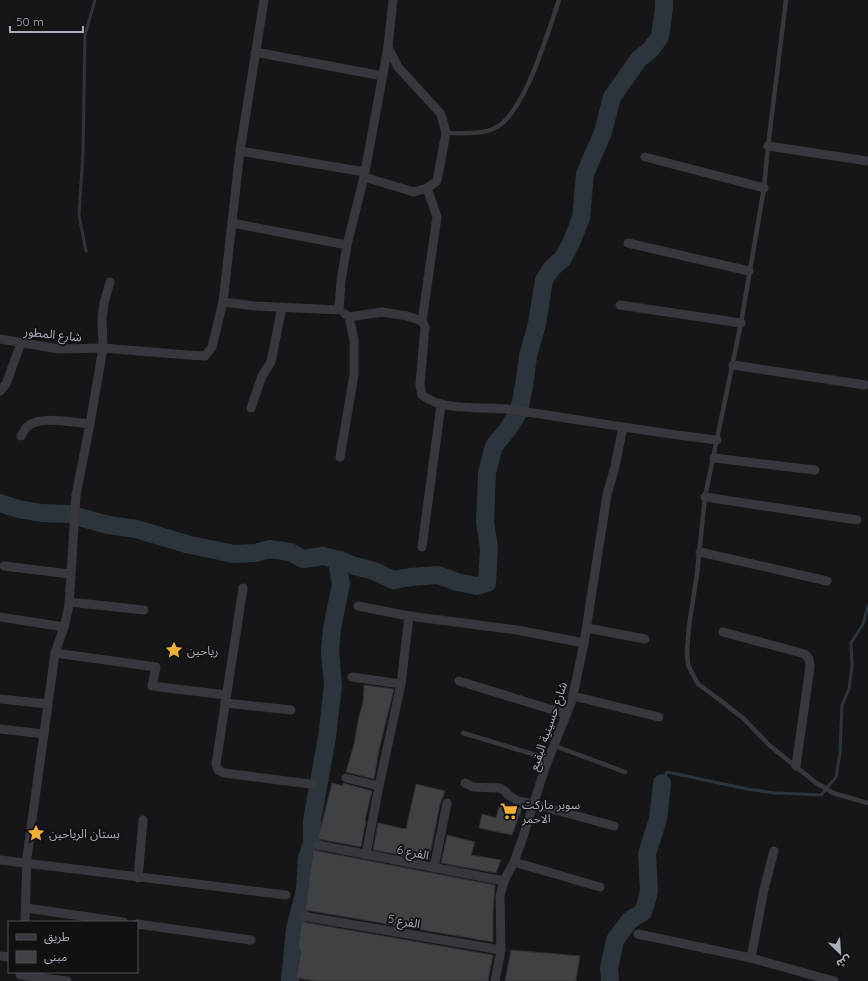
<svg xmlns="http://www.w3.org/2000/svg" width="868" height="981" viewBox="0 0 868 981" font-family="Quicksand,'Noto Sans Arabic',sans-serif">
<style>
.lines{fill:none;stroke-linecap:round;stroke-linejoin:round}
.stream{stroke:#2c353c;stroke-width:3}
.river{stroke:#2c353c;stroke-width:18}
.building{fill:#404145;stroke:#303034}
.service{stroke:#37383d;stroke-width:4.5}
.minor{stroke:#37383d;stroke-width:9}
.labels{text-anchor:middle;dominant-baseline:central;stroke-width:3.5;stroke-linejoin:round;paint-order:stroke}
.street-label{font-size:12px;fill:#a8adb8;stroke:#111113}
.poi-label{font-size:12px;fill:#a8adb8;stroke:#111113;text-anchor:start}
</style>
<rect width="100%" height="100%" fill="#161618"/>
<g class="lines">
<!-- stream -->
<g class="stream">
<polyline points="86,251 79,215 83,152 85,35 95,0"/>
<polyline points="662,783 667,772 747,789 775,793 821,795 836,777 840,753 842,705 849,689 852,666 851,643 863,624 868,606"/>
</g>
<!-- river -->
<g class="river">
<polyline points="0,503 19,509 41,513 69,514 108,525 136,529 190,545 234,554 255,553 270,549 290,552 303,559 323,556 340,560"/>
<polyline points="290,981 295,929 305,890 307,858 312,843 312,821 327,737 333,686 330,651 332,628 341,584 338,567 340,560 355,566 374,571 393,580 411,577 438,575 457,582 477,586 487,583 489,548 485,522 487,473 494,446 508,429 519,411 524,386 528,356 537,324 544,280 551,269 563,258 571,243 581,218 585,174 603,132 612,97 639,59 651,49 660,37 664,8 664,0"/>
<polyline points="610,981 609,968 615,940 630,920 643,912 646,903 649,891 647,854 658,819 662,783"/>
</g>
</g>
<!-- building -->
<g class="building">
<polygon points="364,685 394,689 379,750 374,779 346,772 354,744 359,716 363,703"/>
<polygon points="332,783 343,786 343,783 372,791 365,820 366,821 361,847 318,839"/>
<polygon points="416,784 445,791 440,804 429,860 373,850 378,823 406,829"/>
<polygon points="500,802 522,808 512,835 479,828 482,814 496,818"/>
<polygon points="447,835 475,842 471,855 501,860 496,873 441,863"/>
<polygon points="313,850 495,885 493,912 493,942 305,910"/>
<polygon points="303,922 493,955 488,981 315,981 296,978 301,950 298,949 301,923"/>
<polygon points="511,950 580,956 576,981 505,981"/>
</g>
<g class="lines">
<!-- service -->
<g class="service">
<polyline points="786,0 768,146 764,188 741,323 705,497 697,574 689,626 687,651 688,665 698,684 720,700 744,719 769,745 815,782 833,793 868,803"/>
<path d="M446,133c15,0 35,2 49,-5 30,-14 53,-97 64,-128"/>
<polyline points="463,733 549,759"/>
<polyline points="555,746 625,772"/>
</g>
<!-- minor -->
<g class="minor">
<polyline points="255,52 383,76"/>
<polyline points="768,146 868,161"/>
<polyline points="240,151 365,172"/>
<polyline points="645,157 764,188"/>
<polyline points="364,177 414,192 427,188 437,181 446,133 441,114 398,67 388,47 393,0"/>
<polyline points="232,223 347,245"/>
<polyline points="628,243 749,271"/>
<polyline points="223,302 240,151 264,0"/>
<polyline points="620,305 741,323"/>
<path d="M349,317l33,-5 25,4 15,5 3,6 -5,58 2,10c22,17 58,11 85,14 70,10 140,23 210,31"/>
<polyline points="422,321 437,217 427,188"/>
<polyline points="0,339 59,349 103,348 188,355 205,356 212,347 223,302 255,306 339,310 341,281 347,245 364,177 388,47"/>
<polyline points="733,365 865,385"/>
<polyline points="0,391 6,384 21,343"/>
<polyline points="251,408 262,376 271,362 282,307"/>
<path d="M21,436c2,-3 4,-8 7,-10 13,-11 46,-3 62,-2"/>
<polyline points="340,457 354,375 354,340 349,317 345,314"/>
<polyline points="714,458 815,470"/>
<polyline points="705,497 857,520"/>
<polyline points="422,547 441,405"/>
<polyline points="700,552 827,581"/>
<polyline points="4,566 70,574"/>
<polyline points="243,588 216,764 218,770 224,773 310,784"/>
<polyline points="69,602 144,610"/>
<polyline points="358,606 409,616 401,684 379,786 366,855"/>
<polyline points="409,616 517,630 584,643"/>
<polyline points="0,617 64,627"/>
<polyline points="587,628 645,639"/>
<polyline points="723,632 805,654 809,659 810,667 796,766"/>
<polyline points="55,653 156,667 152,686 226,695"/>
<polyline points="352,677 401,684"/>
<polyline points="459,681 566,714"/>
<polyline points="573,696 659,717"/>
<polyline points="0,699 48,704"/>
<polyline points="225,703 291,710"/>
<polyline points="0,729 44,734"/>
<polyline points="346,778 379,786"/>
<polyline points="465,783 473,787 500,788 506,792 507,794 518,801 534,804 614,826"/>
<polyline points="318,845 504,881"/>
<polyline points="0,860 286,895"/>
<polyline points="514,862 600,887"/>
<polyline points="434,868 447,803"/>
<polyline points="138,878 143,820"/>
<polyline points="26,908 123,922"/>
<polyline points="302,916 501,950"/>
<polyline points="25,922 27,857 55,653 64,627 69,606 76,495 90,424 103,348 102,318 104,303 110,282"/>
<polyline points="137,924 251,940"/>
<polyline points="638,934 751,958 834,981"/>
<polyline points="0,956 9,957"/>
<polyline points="751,958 764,889 774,851"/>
<polyline points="20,975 67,981"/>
<polyline points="495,981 501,950 500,896 504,881 514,862 522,840 545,768 572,700 584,643 607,495 615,466 623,427"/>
</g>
</g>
<!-- icons -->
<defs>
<g id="sight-bare" transform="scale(1.38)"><path d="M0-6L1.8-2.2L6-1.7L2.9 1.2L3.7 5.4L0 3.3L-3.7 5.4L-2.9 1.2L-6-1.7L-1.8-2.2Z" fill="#f2b134" stroke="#111113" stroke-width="2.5" paint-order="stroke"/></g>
<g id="supermarket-bare" transform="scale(1.38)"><path d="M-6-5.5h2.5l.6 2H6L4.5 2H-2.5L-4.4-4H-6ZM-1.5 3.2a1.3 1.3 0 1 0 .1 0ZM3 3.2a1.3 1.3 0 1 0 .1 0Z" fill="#f2b134" stroke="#111113" stroke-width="2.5" paint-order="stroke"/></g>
</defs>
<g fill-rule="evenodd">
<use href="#sight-bare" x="174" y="650"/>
<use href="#supermarket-bare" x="509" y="811"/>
<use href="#sight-bare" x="36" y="833"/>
</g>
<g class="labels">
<!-- street labels -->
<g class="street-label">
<text transform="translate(53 334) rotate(6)">شارع المطور</text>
<text transform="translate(548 726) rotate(-71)">شارع حسينية البقيع</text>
<text transform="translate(413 852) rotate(11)">الفرع 6</text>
<text transform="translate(404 921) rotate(10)">الفرع 5</text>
</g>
<!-- poi labels -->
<g class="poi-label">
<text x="187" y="650">رياحين</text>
<text x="522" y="804">سوبر ماركت<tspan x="522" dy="14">الاحمر</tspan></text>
<text x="49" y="833">بستان الرياحين</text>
</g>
</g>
<!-- legend -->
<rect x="8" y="921" width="130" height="52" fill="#111113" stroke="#4d4f55"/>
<rect x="16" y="934" width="20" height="6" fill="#37383d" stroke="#4d4f55"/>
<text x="44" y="941" font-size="12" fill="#a8adb8">طريق</text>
<rect x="16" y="951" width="20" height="12" fill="#404145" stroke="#4d4f55"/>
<text x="44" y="961" font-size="12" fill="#a8adb8">مبنى</text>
<!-- north arrow -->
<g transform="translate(840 953) rotate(155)" stroke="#111113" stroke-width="3" paint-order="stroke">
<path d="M0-3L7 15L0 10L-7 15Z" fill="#a8adb8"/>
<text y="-6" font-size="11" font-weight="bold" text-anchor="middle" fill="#a8adb8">ش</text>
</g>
<!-- scale -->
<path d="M10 26v6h73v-6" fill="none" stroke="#a8adb8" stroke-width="2"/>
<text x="16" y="26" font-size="12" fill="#a8adb8" stroke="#111113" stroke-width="3" paint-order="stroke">50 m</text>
</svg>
